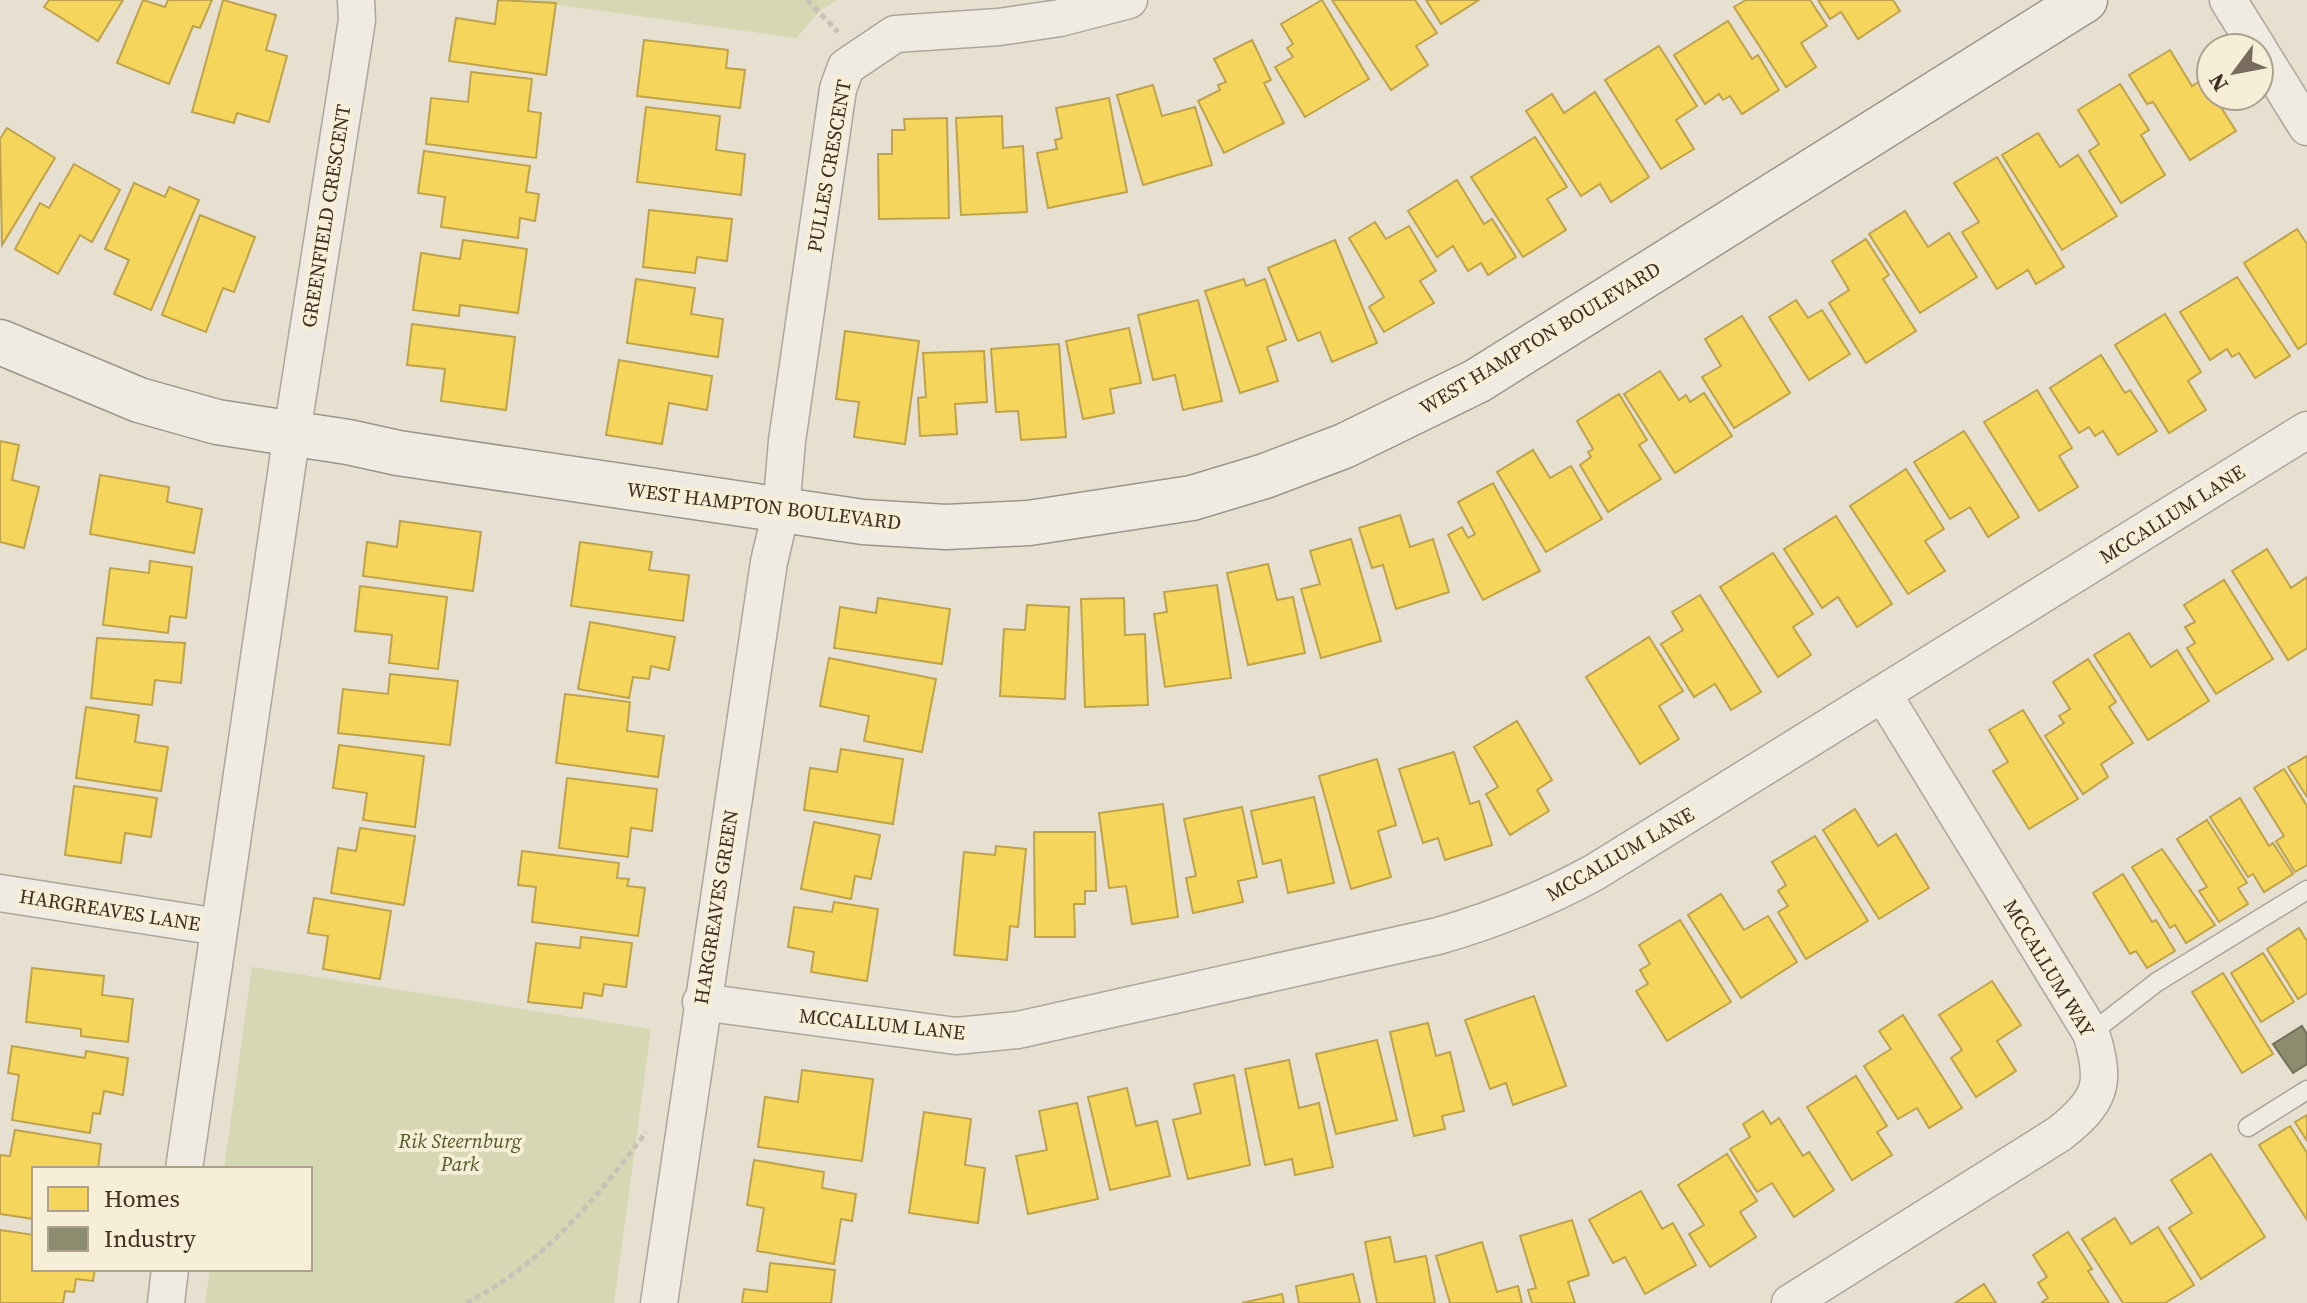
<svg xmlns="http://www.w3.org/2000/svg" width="2307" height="1303" viewBox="0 0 2307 1303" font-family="'Source Serif 4',serif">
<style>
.green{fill:#d6d7b3}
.homes{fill:#f6d55c;stroke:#bea34a;stroke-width:2}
.industry{fill:#8c8c6e;stroke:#747057;stroke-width:2}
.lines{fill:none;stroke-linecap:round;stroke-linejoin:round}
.lane-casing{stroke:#ada599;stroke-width:21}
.street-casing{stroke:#ada599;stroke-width:39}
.secondary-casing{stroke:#9c958a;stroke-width:47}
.path{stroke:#c8c2b9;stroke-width:5;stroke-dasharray:6 4;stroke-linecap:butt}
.lane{stroke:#efebe3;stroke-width:18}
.street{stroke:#efebe3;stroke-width:36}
.secondary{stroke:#efebe3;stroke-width:44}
.labels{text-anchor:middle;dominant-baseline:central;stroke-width:8;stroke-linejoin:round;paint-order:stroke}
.street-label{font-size:20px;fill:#3d2e20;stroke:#f7eed8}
.park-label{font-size:20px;font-style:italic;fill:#4d5a26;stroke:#f7eed8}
</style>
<rect width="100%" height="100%" fill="#e7e0d1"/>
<!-- green -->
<g class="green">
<polygon points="523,0 838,0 822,9 796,38"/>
<polygon points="252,967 651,1029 614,1303 205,1303 210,1269 310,1269 310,1169 224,1169"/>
</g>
<!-- homes -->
<g class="homes">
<polygon points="49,0 123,0 98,41 44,7"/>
<polygon points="143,0 165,7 168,0 212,0 200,28 193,26 169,84 117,63"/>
<polygon points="223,0 276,15 266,50 287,56 269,122 237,113 234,123 192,112"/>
<polygon points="498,0 556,3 546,75 449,61 456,18 495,24"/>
<polygon points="1322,0 1369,79 1305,117 1275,67 1293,57 1287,48 1293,44 1281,24"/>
<polygon points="1332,0 1415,0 1437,33 1416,46 1428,65 1391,90"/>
<polygon points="1426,0 1479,0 1441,24"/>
<polygon points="1746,0 1810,0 1827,26 1801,43 1816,67 1786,87 1734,7"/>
<polygon points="1818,0 1893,0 1900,11 1858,39 1841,12 1830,19"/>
<polygon points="1728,21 1752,59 1758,55 1779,90 1742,114 1730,96 1723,100 1719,94 1705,104 1674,55"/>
<polygon points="644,40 728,50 726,68 745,70 740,108 637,96"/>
<polygon points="1252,40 1271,80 1264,83 1284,123 1224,153 1198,101 1220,90 1218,85 1226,82 1214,59"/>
<polygon points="1659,46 1697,106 1676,120 1694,149 1661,169 1605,80"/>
<polygon points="2170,50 2192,86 2203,79 2236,131 2190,160 2153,102 2147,104 2129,75"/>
<polygon points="471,72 532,79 528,111 541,113 536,158 426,144 431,98 468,102"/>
<polygon points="2120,84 2149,130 2141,135 2165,175 2121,203 2089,151 2099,144 2078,110"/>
<polygon points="1153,85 1162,116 1195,107 1212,165 1143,185 1117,95"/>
<polygon points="1595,92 1649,177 1611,202 1600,184 1581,196 1526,111 1552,94 1564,113"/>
<polygon points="1109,98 1127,192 1048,208 1037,153 1057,149 1055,140 1062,138 1056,108"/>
<polygon points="646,107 720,116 716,150 745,154 741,195 637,182"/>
<polygon points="1002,116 1003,148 1023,146 1027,212 961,215 956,118"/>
<polygon points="947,118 949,218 879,219 878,154 892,154 892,130 905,130 904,119"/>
<polygon points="7,128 55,158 2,245 0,139"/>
<polygon points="2038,133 2060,167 2078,155 2117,216 2062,250 2002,155"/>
<polygon points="1535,137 1567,187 1547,199 1566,230 1523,257 1471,177"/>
<polygon points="424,151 530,166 526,192 539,194 535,221 520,218 518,238 441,227 445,197 418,193"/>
<polygon points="1997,157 2064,267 2036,284 2028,270 1997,289 1962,232 1979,222 1954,183"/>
<polygon points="74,164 120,190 92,242 80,235 58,274 15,249 40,203 49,208"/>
<polygon points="1457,180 1484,224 1492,219 1516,257 1488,275 1481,263 1468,271 1453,246 1437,257 1408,211"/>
<polygon points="134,183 165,197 169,187 199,200 151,310 114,294 129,260 105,249"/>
<polygon points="649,210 732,219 727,261 697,257 695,273 643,267"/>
<polygon points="1905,211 1928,247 1949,233 1977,277 1920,313 1869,234"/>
<polygon points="200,215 255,237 234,292 223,288 206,332 162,315"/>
<polygon points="1375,222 1386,239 1409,226 1436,271 1420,281 1434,303 1384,332 1369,307 1384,297 1349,238"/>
<polygon points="2297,229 2307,244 2307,343 2298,349 2244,263"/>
<polygon points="1866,239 1889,275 1883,279 1916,331 1866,363 1829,303 1849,290 1832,261"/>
<polygon points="463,240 527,249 518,313 460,305 459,316 413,310 421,253 460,259"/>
<polygon points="1335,240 1377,343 1332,362 1320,332 1298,341 1268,268"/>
<polygon points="2237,277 2290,356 2255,378 2239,353 2232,357 2227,349 2210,360 2180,312"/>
<polygon points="636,279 695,288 691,314 723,319 718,357 627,343"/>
<polygon points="1244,279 1246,286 1265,279 1286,340 1267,347 1278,381 1240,393 1205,291"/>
<polygon points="1198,300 1222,401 1183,410 1175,375 1153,380 1138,315"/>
<polygon points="1796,300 1808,318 1822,310 1850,354 1809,380 1769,317"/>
<polygon points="2165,314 2201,372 2188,381 2206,410 2169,433 2115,345"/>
<polygon points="1742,316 1790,393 1734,428 1702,377 1721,366 1705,339"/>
<polygon points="412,324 515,337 506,410 441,401 445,369 407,365"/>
<polygon points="1129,328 1141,383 1110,389 1114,413 1083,419 1066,341"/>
<polygon points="845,331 919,341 905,444 854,437 859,402 836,399"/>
<polygon points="1059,344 1066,437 1021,440 1018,411 996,412 991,349"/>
<polygon points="984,351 987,402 955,404 957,434 920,436 918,398 926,397 923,353"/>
<polygon points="2101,355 2125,393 2130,390 2157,431 2118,455 2103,431 2095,436 2089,427 2079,433 2050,388"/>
<polygon points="619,360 712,376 707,410 669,403 662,444 606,435"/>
<polygon points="1660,371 1679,400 1686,395 1690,402 1704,393 1732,436 1675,473 1624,394"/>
<polygon points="2037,390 2072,448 2059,456 2078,487 2039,511 1984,422"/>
<polygon points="1619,394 1647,440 1639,445 1661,479 1608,512 1580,465 1591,457 1588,452 1593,449 1577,421"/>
<polygon points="1964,431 2019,517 1988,537 1970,507 1950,519 1914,462"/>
<polygon points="0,441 19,445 12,480 39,487 24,548 0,542"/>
<polygon points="1533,450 1550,478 1571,466 1602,519 1546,552 1497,472"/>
<polygon points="1906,469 1944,529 1925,541 1945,571 1908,594 1850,506"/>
<polygon points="100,475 169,487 167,502 202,509 194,553 90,534"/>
<polygon points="1493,483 1540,571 1483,600 1448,535 1462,527 1468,538 1475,534 1458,502"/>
<polygon points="1400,515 1410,547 1433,539 1449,592 1396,609 1383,565 1372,568 1359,528"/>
<polygon points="1836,516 1892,604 1857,627 1838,597 1822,608 1784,549"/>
<polygon points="400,521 481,532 473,591 363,576 367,542 397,547"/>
<polygon points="1351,539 1381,641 1321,658 1301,589 1320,584 1310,551"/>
<polygon points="580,542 652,552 649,570 689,575 683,621 571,606"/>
<polygon points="2267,549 2291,588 2307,577 2307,648 2288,660 2232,571"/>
<polygon points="1773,553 1813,614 1793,627 1811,655 1778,677 1720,587"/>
<polygon points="150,561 192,567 186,618 170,616 168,633 103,625 110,568 149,573"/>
<polygon points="1268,564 1277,600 1293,597 1305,653 1248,665 1227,573"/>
<polygon points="2224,580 2273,659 2216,694 2187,648 2195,643 2185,627 2195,622 2184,605"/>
<polygon points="1217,585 1231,678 1165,687 1154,614 1167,612 1164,592"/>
<polygon points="360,586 447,597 438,669 389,663 392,635 355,631"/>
<polygon points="1700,595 1761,692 1731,710 1715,684 1694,697 1661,644 1683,630 1672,612"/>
<polygon points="878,598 950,609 942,664 834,648 840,607 876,613"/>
<polygon points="1124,598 1125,635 1145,634 1148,705 1085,707 1081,599"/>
<polygon points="1027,605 1069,607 1065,699 1000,696 1004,629 1025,630"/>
<polygon points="590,622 675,637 669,670 651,666 649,679 633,677 629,698 578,689"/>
<polygon points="2129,633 2151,667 2177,650 2209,701 2148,740 2094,655"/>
<polygon points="1649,637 1683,691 1659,706 1679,739 1640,764 1586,677"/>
<polygon points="97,638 185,643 181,683 155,680 152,705 91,698"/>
<polygon points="829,658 936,679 922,752 864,741 869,716 820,706"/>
<polygon points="2088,659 2116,702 2109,707 2133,743 2101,764 2108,777 2083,794 2045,736 2064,723 2059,716 2070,709 2053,682"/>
<polygon points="390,674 458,681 450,745 338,733 343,689 388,694"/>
<polygon points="565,694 630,702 627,731 664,736 658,777 556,763"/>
<polygon points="86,707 139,715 135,742 168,747 161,791 76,778"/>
<polygon points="2023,710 2078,799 2029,829 1993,771 2008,762 1989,730"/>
<polygon points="1517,721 1552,780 1537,790 1549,811 1510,835 1486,794 1498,787 1474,747"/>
<polygon points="339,745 424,756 415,827 363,820 367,793 333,788"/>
<polygon points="841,749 903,759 893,824 804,810 810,768 837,772"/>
<polygon points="1454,752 1470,804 1479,801 1492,845 1445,860 1438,838 1423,843 1399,769"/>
<polygon points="2307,756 2307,797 2288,767"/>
<polygon points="1377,759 1396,825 1378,831 1391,877 1351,889 1319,776"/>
<polygon points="2284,769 2307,806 2307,865 2295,872 2276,841 2284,836 2254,788"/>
<polygon points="567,778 657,789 652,831 631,828 628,857 559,848"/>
<polygon points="74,786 157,798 151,837 125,833 121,863 65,855"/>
<polygon points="1314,797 1334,883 1288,893 1281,860 1263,864 1251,811"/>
<polygon points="2240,798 2269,846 2273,843 2293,874 2264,892 2253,874 2248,877 2210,817"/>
<polygon points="1163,804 1178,917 1132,924 1126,886 1109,888 1099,813"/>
<polygon points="1242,807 1257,877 1238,881 1243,902 1193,913 1186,878 1196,876 1184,819"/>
<polygon points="1855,809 1878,846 1896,834 1929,888 1879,919 1823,830"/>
<polygon points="2207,820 2247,883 2238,888 2248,904 2219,922 2199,891 2207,887 2177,839"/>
<polygon points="814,822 880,835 871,879 855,876 851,899 801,889"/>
<polygon points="360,828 415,836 404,905 331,893 338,848 356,851"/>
<polygon points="1034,832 1095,832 1096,891 1085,891 1085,904 1074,904 1075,937 1035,937"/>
<polygon points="1815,836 1868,921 1806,959 1778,912 1788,906 1778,891 1786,885 1772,862"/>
<polygon points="996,846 1026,849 1018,927 1010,926 1007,960 954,955 964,852 995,855"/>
<polygon points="2162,849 2215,925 2186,943 2175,925 2170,928 2132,867"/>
<polygon points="522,851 619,863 617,878 629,879 627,886 645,888 638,936 532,922 536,887 518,885"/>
<polygon points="2123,874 2152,922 2156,920 2175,951 2147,968 2136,951 2130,954 2093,893"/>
<polygon points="1721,894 1744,930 1768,916 1797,962 1741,998 1688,915"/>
<polygon points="314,898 391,911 380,979 323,969 328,936 308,933"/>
<polygon points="834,902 878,909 867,981 811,972 814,952 788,947 794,907 832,912"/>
<polygon points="1680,920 1731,1002 1667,1041 1636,991 1648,984 1640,970 1650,964 1639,945"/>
<polygon points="2299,928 2307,941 2307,993 2298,999 2267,949"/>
<polygon points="581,937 632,943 626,987 604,984 602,996 584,993 582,1008 528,1002 536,943 580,948"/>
<polygon points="2263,953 2294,1002 2261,1022 2231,973"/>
<polygon points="32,968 104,976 102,995 133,999 128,1042 81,1036 81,1029 26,1022"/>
<polygon points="2223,973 2273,1054 2242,1073 2192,992"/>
<polygon points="1992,981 2021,1025 1997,1041 2016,1071 1976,1097 1951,1058 1962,1050 1939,1015"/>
<polygon points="1534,996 1566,1086 1513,1105 1506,1083 1490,1089 1465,1020"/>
<polygon points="1903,1015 1962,1108 1929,1128 1917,1108 1898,1119 1864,1066 1891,1049 1879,1031"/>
<polygon points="1428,1023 1436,1056 1450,1052 1464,1111 1442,1116 1445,1129 1414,1136 1390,1032"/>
<polygon points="1377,1040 1397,1120 1336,1134 1316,1054"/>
<polygon points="12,1046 85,1058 86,1051 128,1058 123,1095 104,1091 100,1114 93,1113 90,1133 12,1120 19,1075 8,1073"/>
<polygon points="1289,1060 1299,1108 1319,1103 1333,1167 1295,1175 1292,1159 1265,1165 1245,1069"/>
<polygon points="802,1070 873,1079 862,1161 758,1147 765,1097 798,1102"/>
<polygon points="1234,1075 1250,1165 1188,1179 1173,1120 1201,1113 1194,1084"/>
<polygon points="1856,1076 1887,1126 1877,1132 1892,1155 1852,1180 1807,1107"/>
<polygon points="1127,1088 1136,1126 1157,1121 1170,1176 1110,1190 1088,1097"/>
<polygon points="1077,1103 1098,1199 1028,1214 1016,1156 1047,1150 1039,1111"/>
<polygon points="1763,1111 1771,1124 1779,1118 1803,1156 1809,1152 1834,1190 1794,1217 1772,1183 1757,1192 1730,1149 1750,1137 1743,1124"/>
<polygon points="924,1112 971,1119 965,1165 985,1168 978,1223 909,1213"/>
<polygon points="2307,1115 2307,1141 2295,1122"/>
<polygon points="2290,1126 2307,1153 2307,1220 2259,1145"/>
<polygon points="15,1130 101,1144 98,1169 34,1169 34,1219 0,1214 0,1155 10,1156"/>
<polygon points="1727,1154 1757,1201 1740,1212 1756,1237 1710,1267 1689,1234 1704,1225 1678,1185"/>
<polygon points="2211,1154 2265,1237 2201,1279 2169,1228 2192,1213 2171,1180"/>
<polygon points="754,1160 824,1172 822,1188 856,1194 852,1221 841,1219 834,1264 757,1251 764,1208 747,1205"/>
<polygon points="1641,1191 1662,1229 1673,1223 1696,1265 1645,1294 1625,1257 1613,1263 1589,1220"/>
<polygon points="2115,1218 2131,1244 2158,1227 2194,1285 2165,1303 2123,1303 2082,1239"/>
<polygon points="1572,1220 1589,1275 1568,1282 1575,1303 1532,1303 1528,1290 1536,1288 1520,1236"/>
<polygon points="0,1230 34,1235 34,1269 95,1269 93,1281 76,1279 74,1292 65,1291 63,1303 0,1303"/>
<polygon points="2068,1232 2092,1269 2088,1271 2109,1303 2041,1303 2048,1298 2038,1283 2047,1277 2033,1255"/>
<polygon points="1390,1237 1395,1262 1426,1256 1435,1303 1377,1303 1365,1242"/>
<polygon points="1482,1242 1497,1292 1518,1286 1522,1303 1450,1303 1436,1256"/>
<polygon points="770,1263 835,1270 831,1303 742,1303 744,1289 767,1292"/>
<polygon points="1353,1274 1360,1303 1299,1303 1296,1286"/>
<polygon points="1984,1284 1996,1303 1955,1303"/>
<polygon points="1282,1294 1284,1303 1242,1303"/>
</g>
<!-- industry -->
<polygon class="industry" points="2302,1026 2307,1034 2307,1064 2293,1073 2273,1044"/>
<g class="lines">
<!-- lane casing -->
<g class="lane-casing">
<g id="lane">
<polyline points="2091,1033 2157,982 2307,890"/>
<polyline points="2248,1127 2307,1090"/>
</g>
</g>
<!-- street casing -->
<g class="street-casing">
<g id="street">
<polyline points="2228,0 2258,48"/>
<polyline points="2259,50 2307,127"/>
<polyline points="0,893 219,927"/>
<path d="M701,1002l255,34 62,-6 420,-94c56,-16 106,-36 157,-64l712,-442"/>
<polyline points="184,1169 292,433 357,20 356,0"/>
<polyline points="166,1303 170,1269"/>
<polyline points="659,1303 769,562 781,511 787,441 838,89 846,67 895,34 999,27 1060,18 1129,0"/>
<path d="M1790,1303l269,-169c42,-33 48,-50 32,-101l-208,-339"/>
</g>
</g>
<!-- secondary casing -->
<g class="secondary-casing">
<polyline id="secondary" points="0,342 139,400 217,422 348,442 398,453 863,522 946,527 1029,523 1192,498 1265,476 1344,446 1477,381 2085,0"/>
</g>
<!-- path -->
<g class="path">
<polyline points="807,0 838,32"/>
<path d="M466,1303c76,-38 130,-104 180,-171"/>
</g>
<!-- lane -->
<use href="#lane" class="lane"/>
<!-- street -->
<use href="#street" class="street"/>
<!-- secondary -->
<use href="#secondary" class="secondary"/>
</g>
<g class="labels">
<!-- street labels -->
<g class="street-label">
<text transform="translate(829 166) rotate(-80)">PULLES CRESCENT</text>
<text transform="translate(326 216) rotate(-81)">GREENFIELD CRESCENT</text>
<text transform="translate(1540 338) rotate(-31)">WEST HAMPTON BOULEVARD</text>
<text transform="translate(764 506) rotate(7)">WEST HAMPTON BOULEVARD</text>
<text transform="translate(2172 514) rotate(-32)">MCCALLUM LANE</text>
<text transform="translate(1620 854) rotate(-30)">MCCALLUM LANE</text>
<text transform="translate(716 907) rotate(-81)">HARGREAVES GREEN</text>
<text transform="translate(110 910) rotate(9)">HARGREAVES LANE</text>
<text transform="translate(2049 968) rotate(59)">MCCALLUM WAY</text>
<text transform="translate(882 1024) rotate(6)">MCCALLUM LANE</text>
</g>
<!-- park labels -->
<g class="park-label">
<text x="460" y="1141">Rik Steernburg<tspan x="460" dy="23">Park</tspan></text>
</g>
</g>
<!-- legend -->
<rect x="32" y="1167" width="280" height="104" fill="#f7eed8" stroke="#ada18e" stroke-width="2"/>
<rect x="48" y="1187" width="40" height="24" fill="#f6d55c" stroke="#ada18e" stroke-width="2"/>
<text x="104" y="1207" font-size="24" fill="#3d2e20">Homes</text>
<rect x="48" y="1227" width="40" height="24" fill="#8c8c6e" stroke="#ada18e" stroke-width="2"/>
<text x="104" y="1247" font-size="24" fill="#3d2e20">Industry</text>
<!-- north arrow -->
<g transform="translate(2235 72) rotate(238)"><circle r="38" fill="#f7eed8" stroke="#ada18e" stroke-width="2"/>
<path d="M0-6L14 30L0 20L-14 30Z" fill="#786c5e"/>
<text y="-12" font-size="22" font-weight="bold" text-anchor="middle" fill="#3d2e20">N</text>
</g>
</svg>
